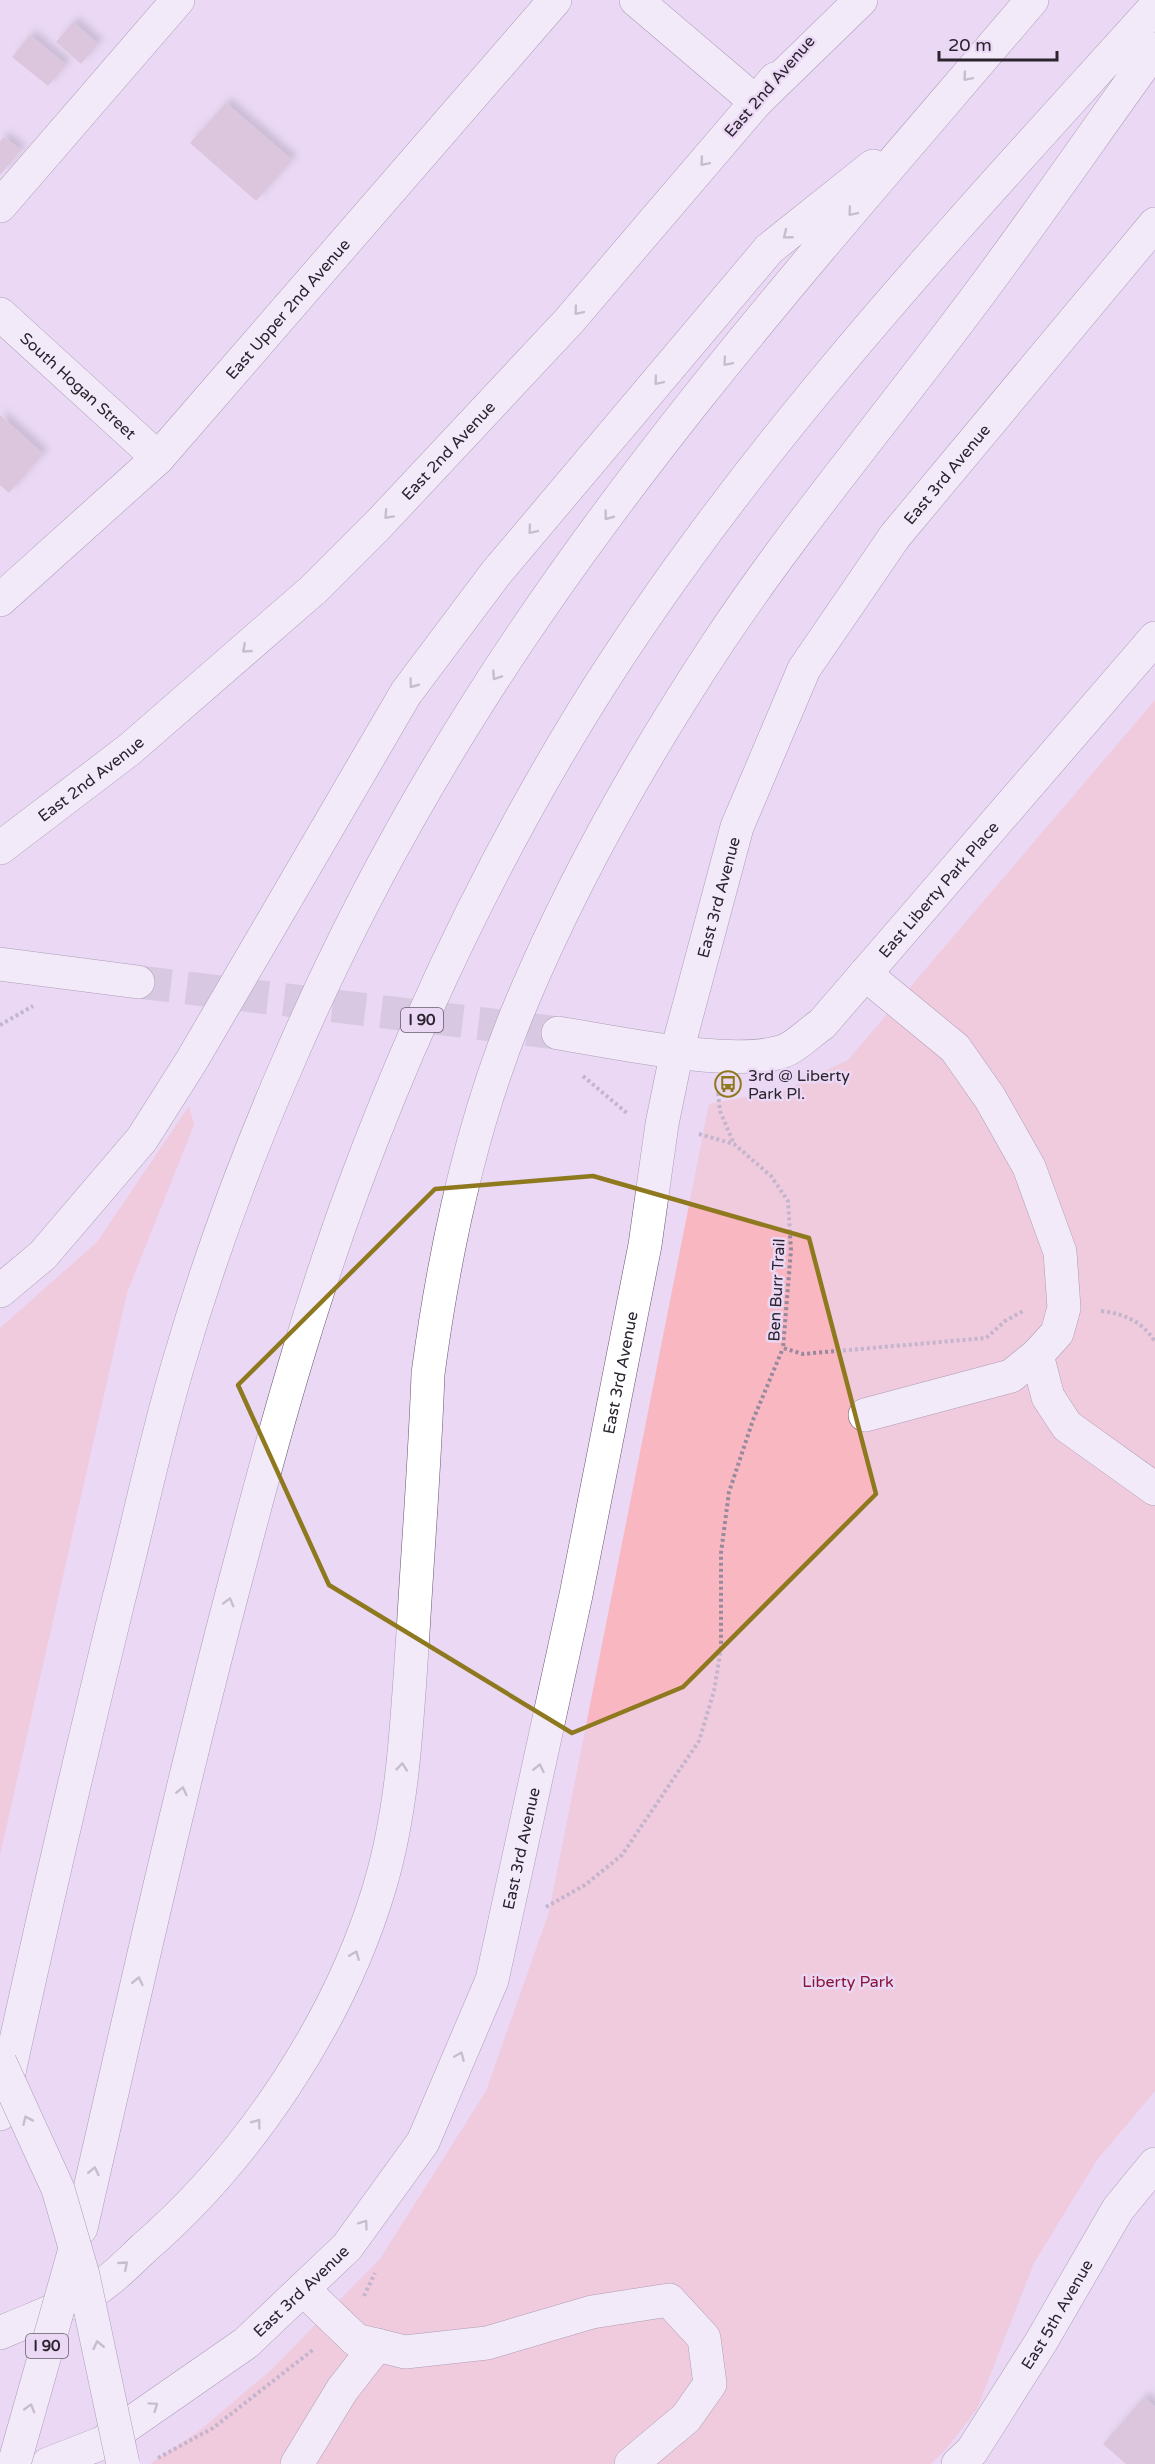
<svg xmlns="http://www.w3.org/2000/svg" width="1155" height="2464" font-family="'Varela Round',sans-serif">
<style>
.green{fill:#f9b8c1}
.building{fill:#cdafc1;filter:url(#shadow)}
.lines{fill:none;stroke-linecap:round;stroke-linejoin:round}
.minor-tunnel{stroke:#c4b4cd;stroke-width:33;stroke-dasharray:33 16;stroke-linecap:butt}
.minor-casing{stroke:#64556d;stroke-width:34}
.major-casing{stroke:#64556d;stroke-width:34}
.highway-casing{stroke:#64556d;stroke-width:34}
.path{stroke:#978a9f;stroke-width:4;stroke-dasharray:3 3;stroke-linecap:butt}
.minor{stroke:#fff;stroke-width:33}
.major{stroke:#fff;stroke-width:33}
.highway{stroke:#fff;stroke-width:33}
.highway-bridge-casing{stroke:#64556d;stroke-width:34;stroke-linecap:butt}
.highway-bridge{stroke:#fff;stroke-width:33}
.oneway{stroke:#a09ca1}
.marked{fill:none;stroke:#8e791f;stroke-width:4.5;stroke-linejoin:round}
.labels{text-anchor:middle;stroke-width:5;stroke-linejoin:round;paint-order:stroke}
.shield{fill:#ead8f4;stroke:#645a6a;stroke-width:1.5}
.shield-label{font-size:15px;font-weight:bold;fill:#2b242f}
.street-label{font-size:16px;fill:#2b242f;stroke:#ead8f4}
.poi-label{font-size:16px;fill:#2b242f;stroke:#ead8f4;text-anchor:start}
.park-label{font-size:16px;fill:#8b153a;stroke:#ead8f4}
</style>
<defs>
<filter id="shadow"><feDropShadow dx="5.5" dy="-5.5" stdDeviation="3" flood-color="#0004"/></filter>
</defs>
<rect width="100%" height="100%" fill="#ead8f4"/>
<path class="green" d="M1155 700V2091L1097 2160 1034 2263 977 2409 947 2448 931 2464H150L199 2431 270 2371 380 2259 486 2091 549 1912 709 1104 788 1089 848 1060Z
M189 1106 194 1125 127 1293 0 1855V1328L97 1242Z"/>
<path class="building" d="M73 22 98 44 81 64 56 42Z
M30 35 66 65 48 86 12 57Z
M226 103 292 160 256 201 190 143Z
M4 137 21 150 0 175V141Z
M0 415 43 454 9 493 0 485Z
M1144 2397 1155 2407V2464H1126L1103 2444Z"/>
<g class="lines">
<path class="minor-tunnel" d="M138 982 558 1033"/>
<g class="minor-casing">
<g id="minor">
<path d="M636 0 756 102 775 79"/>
<path d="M0 206 178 0"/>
<path id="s1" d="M0 314 158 458"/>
<path id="s2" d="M0 600 158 458 555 0"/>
<path d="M0 964 138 982"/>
<path id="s3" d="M558 1033C614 1042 733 1068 784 1051 797 1046 810 1032 822 1024L1155 638"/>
<path d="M1037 1355 1048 1397 1067 1426 1155 1489"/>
<path d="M865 1415 1011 1376 1037 1355 1057 1333 1064 1308 1060 1252 1029 1167 990 1098 955 1048 865 974"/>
<path d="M303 2289 356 2340 405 2352 487 2343 592 2312 669 2300 704 2338 710 2384 686 2418 631 2464"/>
<path d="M297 2464 342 2390 377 2345"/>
<path id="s4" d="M958 2464 972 2451 1041 2342 1118 2209 1155 2164"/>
</g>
</g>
<g class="major-casing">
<g id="major">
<path id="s5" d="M0 848 130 749 314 589 379 524 569 321 756 102"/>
<path id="s6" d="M48 2464 102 2443 246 2343 347 2247 423 2142 492 1980 576 1595 645 1245 662 1124 677 1051 737 827 804 669 895 536 1155 224"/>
</g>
</g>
<g class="highway-casing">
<path id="highway" d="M756 102 861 0
M0 1291 43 1255 142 1139 192 1060 406 693 496 573 769 249 873 166
M0 2114C37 1942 77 1770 119 1598 139 1521 155 1442 178 1365 208 1262 246 1158 289 1060 341 939 404 820 474 709 634 454 838 228 1032 0
M81 2228C133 2002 183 1776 243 1552 275 1430 309 1308 353 1189 414 1024 491 862 583 712 742 454 953 231 1155 7
M0 2333C32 2319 68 2306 98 2288 114 2278 130 2261 144 2248 249 2157 339 2022 379 1889 404 1807 407 1718 413 1633 418 1546 425 1460 428 1374 444 1253 470 1129 516 1016 569 886 640 761 717 644 792 531 880 426 961 318 1028 230 1090 139 1155 49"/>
</g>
<path class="path" d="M0 1025 33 1006
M583 1076 628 1114
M718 1093 720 1111 734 1144
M699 1134 734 1144 771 1176 788 1201 791 1250 783 1348 803 1354 986 1338 1005 1321 1025 1310
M1101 1311C1125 1314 1142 1321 1155 1342
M546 1907 585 1885 622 1855 699 1741 714 1691 721 1648V1553L729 1492 753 1420 783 1348
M364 2296 375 2273
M158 2458 213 2428 314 2349"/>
<use href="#minor" class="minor"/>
<use href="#major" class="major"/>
<use href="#highway" class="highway"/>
<g class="highway-bridge-casing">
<path id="highway-bridge" d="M0 2062 58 2189 83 2275 123 2464
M14 2464 75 2249"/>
</g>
<use href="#highway-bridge" class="highway-bridge"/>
</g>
<defs><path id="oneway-chevron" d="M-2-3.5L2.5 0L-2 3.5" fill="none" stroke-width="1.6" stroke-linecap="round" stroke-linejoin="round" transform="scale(1.5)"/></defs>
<g class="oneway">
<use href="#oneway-chevron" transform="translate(967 77) rotate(130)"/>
<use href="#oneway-chevron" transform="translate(704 162) rotate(130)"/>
<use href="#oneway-chevron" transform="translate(852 212) rotate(130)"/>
<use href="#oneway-chevron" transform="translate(787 235) rotate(141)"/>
<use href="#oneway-chevron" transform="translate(578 311) rotate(130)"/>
<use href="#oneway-chevron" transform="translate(727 362) rotate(130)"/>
<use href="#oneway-chevron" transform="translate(658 381) rotate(130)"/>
<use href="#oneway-chevron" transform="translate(388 515) rotate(133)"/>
<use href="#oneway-chevron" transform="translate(608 516) rotate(127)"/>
<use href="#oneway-chevron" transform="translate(532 530) rotate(130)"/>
<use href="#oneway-chevron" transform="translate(246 649) rotate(139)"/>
<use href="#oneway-chevron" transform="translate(496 676) rotate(124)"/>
<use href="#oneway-chevron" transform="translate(413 684) rotate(127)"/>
<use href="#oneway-chevron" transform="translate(229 1602) rotate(-75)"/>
<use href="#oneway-chevron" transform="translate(402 1767) rotate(-84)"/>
<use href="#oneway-chevron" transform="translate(539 1768) rotate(-78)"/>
<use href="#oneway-chevron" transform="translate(182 1791) rotate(-77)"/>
<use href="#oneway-chevron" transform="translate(355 1955) rotate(-68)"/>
<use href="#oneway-chevron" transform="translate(138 1981) rotate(-77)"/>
<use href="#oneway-chevron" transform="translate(460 2056) rotate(-67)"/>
<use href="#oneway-chevron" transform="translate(27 2120) rotate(-114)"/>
<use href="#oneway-chevron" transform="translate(257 2123) rotate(-53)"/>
<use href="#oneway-chevron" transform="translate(94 2171) rotate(-77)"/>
<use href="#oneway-chevron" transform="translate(364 2224) rotate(-54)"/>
<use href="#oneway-chevron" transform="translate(124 2265) rotate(-41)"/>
<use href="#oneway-chevron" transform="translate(98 2345) rotate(-103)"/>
<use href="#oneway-chevron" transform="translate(154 2406) rotate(-35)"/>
<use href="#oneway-chevron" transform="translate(30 2408) rotate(-74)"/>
</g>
<path d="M0 0H1155V2464H0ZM593 1176 809 1238 876 1494 683 1687 572 1733 329 1585 238 1385 435 1189Z" fill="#ead8f4" fill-opacity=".55" fill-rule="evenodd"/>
<path class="marked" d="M593 1176 809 1238 876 1494 683 1687 572 1733 329 1585 238 1385 435 1189Z"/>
<defs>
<g id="bus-ring" transform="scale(1.35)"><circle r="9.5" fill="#ead8f4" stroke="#8e791f" stroke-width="1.5"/><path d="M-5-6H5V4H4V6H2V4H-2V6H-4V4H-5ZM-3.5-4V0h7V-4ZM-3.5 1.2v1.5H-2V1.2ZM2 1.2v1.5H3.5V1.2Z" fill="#8e791f"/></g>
</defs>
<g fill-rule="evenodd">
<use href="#bus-ring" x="728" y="1084"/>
</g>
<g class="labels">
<g class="shield">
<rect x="401" y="1008" width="42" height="24" rx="4.5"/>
<rect x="26" y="2334" width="42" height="24" rx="4.5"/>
</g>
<g class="shield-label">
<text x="422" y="1025">I 90</text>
<text x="47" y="2351">I 90</text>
</g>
<g class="street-label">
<text transform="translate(769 86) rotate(-49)" y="6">East 2nd Avenue</text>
<text dy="6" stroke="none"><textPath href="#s2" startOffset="410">East Upper 2nd Avenue</textPath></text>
<text dy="6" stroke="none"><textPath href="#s1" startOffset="106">South Hogan Street</textPath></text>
<text dy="6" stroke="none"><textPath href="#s5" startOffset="600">East 2nd Avenue</textPath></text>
<text dy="6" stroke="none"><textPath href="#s6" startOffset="2271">East 3rd Avenue</textPath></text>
<text dy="6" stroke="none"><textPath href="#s5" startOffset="114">East 2nd Avenue</textPath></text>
<text dy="6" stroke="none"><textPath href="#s3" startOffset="453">East Liberty Park Place</textPath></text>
<text dy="6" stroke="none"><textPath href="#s6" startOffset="1785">East 3rd Avenue</textPath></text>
<text transform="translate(776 1290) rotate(-87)" y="6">Ben Burr Trail</text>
<text dy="6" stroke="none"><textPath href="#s6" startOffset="1299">East 3rd Avenue</textPath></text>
<text dy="6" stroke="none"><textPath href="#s6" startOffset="813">East 3rd Avenue</textPath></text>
<text dy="6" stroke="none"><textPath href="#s6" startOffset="309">East 3rd Avenue</textPath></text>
<text dy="6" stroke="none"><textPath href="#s4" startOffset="180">East 5th Avenue</textPath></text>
</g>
<g class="poi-label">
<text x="748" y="1081">3rd @ Liberty<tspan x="748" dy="18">Park Pl.</tspan></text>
</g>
<g class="park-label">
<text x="848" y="1987">Liberty Park</text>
</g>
</g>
<path d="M939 51v9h118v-9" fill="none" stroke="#2b242f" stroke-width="3"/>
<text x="948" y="51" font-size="18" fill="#2b242f" stroke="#ead8f4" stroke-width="4.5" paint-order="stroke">20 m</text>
</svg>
